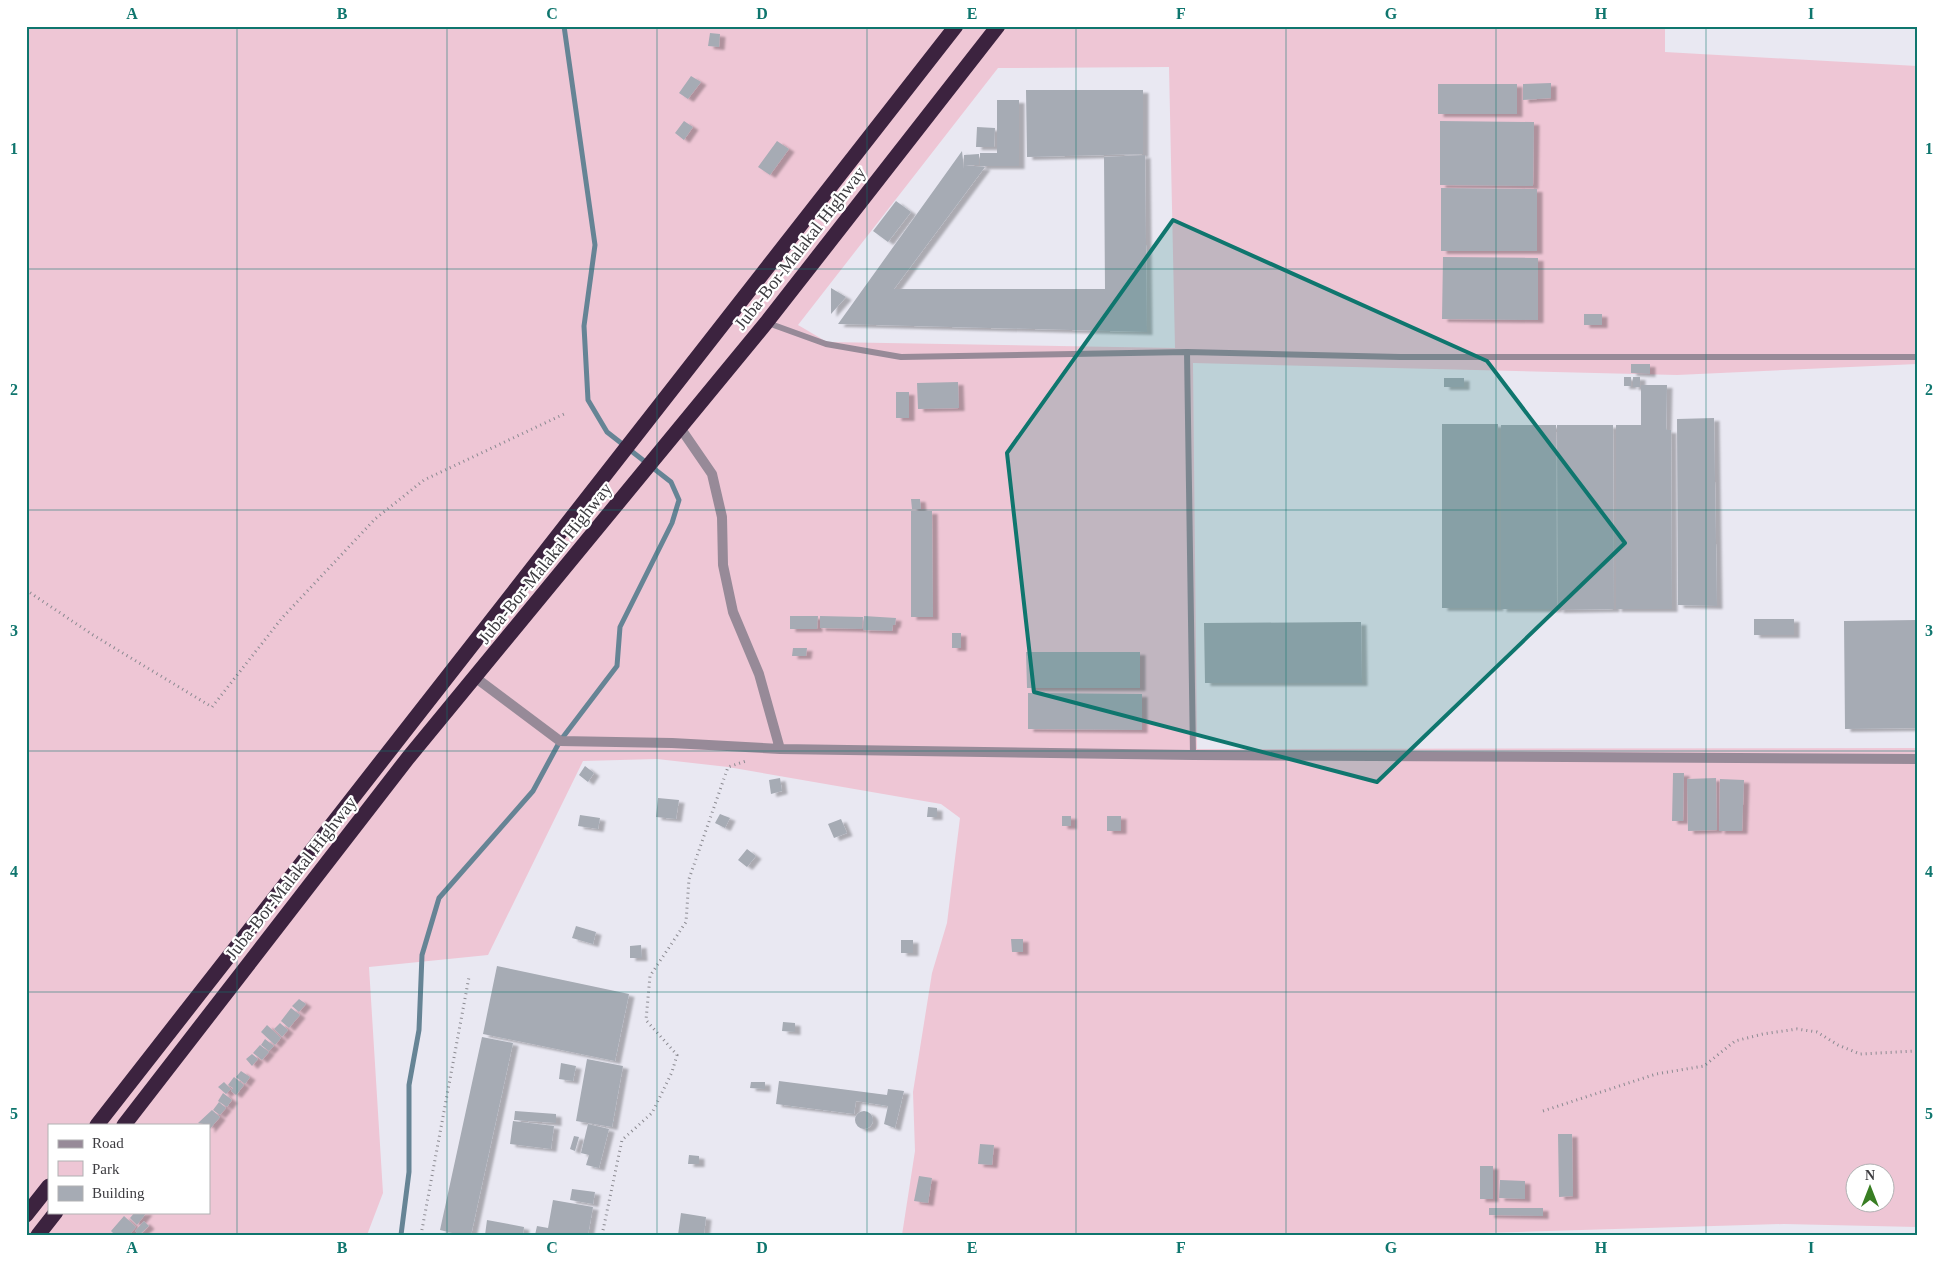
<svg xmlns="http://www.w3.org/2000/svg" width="1943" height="1261" font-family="Georgia,serif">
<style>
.green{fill:#eec6d5;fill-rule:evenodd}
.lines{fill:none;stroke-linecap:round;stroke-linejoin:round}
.stream{stroke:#668495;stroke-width:5}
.building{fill:#a6abb4;filter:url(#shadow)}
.path{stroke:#8b8a91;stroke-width:3;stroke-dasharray:1 4;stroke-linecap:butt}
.lane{stroke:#978a98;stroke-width:6}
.street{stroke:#978a98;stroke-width:10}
.highway{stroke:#3c233f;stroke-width:15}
.marked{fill:#0f766e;fill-opacity:0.2;stroke:#0f766e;stroke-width:4;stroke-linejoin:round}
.grid{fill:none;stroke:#0f766e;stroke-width:1;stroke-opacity:0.55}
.labels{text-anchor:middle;stroke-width:4.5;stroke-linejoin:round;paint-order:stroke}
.street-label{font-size:18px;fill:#3d3c40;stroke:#fff}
.neatline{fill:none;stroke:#0f766e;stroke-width:2}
.grid-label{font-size:16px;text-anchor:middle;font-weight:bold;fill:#0f766e}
</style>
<defs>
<filter id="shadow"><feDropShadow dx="5.5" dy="3" stdDeviation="1" flood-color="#0004"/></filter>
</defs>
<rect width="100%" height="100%" fill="#e9e8f2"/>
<path class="green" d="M26 26H1665V52L1917 66V364L1677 375 1193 363 1197 749 1917 748V1227L1784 1224 1418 1235H902L915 1151 913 1092 932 973 947 923 960 818 941 804 728 767 657 759 583 761 488 955 369 967 383 1193 367 1235H26ZM1169 67 1175 348 827 342 798 325 998 68ZM49 1125H209V1212H49ZM1856 1174H1886V1204H1856Z"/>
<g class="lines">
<path class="stream" d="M401 1235 409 1172V1085L419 1030 422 955 439 898 533 791 560 741 617 666 620 627 672 523 679 500 671 482 607 432 588 400 584 326 595 245 564 26"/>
</g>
<path class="building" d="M710 33 720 34 719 47 708 46Z
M691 76 701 82 688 99 679 93Z
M1551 83V98L1523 100V84Z
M1438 84H1517V114H1438Z
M1026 90H1143V154L1027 157Z
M997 100H1019V166H980V153H997Z
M684 121 693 127 684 140 675 133Z
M1440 121 1534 122 1533 186 1440 185Z
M977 127 995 128 994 147H976Z
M777 141 789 149 770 175 758 167Z
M962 151 964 169V165L985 167 894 289H1105L1104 157 1145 155 1147 332 838 324Z
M979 154V165H964V155Z
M1441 188 1537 189V251H1441Z
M896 201 911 212 888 242 873 231Z
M1443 257 1538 258V320L1442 319Z
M831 288 846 297 831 314Z
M1584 314H1602V325H1584Z
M1631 364H1650V374L1631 373Z
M1624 377H1631V386H1624Z
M1633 377H1640V387H1633Z
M1444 378H1464V387H1444Z
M958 382 959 408 918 409 917 383Z
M1641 385H1667L1666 430H1671L1672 609H1616V425H1641Z
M896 392H909V418H896Z
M1714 418 1717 606 1678 605 1677 419Z
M1442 424H1498V608H1442Z
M1501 425H1556L1557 609H1501Z
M1557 425H1613L1614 609 1558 610Z
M911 499H920L921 509H912Z
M911 511H932L933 617H911Z
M790 616H818L817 629H790Z
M820 616 863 617 862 629 820 628Z
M864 616 896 618 895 625H893L892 631 863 630Z
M1754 619H1794V635H1754Z
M1917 620V728L1845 729 1844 621Z
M1361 622 1362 683H1205L1204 623Z
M952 633H961V648H952Z
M793 648H807L806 656H792Z
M1026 652H1140V688H1027Z
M1028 693 1142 694V730L1028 729Z
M585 766 594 773 588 782 579 775Z
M1673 773H1684L1683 821H1672Z
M780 778 782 791 771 794 769 780Z
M1716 778 1717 830 1688 831 1687 779Z
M1720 779 1744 780 1742 831H1719Z
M658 798 679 800 676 819 656 817Z
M928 807 937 808V817H927Z
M720 814 730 818 725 828 715 823Z
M580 815 600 818 598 829 578 826Z
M1062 816H1071V826H1062Z
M1107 816H1121V831H1107Z
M841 819 847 833 834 838 828 824Z
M747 849 756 856 747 867 738 860Z
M576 926 596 932 593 944 572 938Z
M1011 939H1023V952H1012Z
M901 940H913V953H901Z
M641 945 642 958H630V946Z
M497 966 629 994 615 1061 483 1034Z
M299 999 306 1004 299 1012 292 1006Z
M291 1008 300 1015 289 1028 281 1021Z
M783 1022 795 1023V1032L782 1031Z
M280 1023 288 1030 282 1037 274 1029Z
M267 1025 281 1038 275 1045 261 1032Z
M482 1037 513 1043 471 1235H461L440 1230Z
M265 1039 274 1046 269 1051 261 1045Z
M260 1045 269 1052 262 1060 253 1053Z
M252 1054 258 1059 252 1066 246 1059Z
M587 1059 623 1066 612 1127 576 1121Z
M561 1063 576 1066 573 1081 559 1079Z
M241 1071 250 1077 245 1084 236 1077Z
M234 1077 244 1085 236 1095 231 1091 233 1088 228 1085Z
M779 1081 887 1095 888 1089 904 1091 895 1128 884 1124 888 1106 856 1101 854 1114 776 1104Z
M224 1082 231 1089 226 1094 218 1087Z
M751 1082H765V1089L750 1088Z
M223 1093 232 1100 227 1107 218 1101Z
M219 1102 226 1108 220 1115 213 1110Z
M212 1110 220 1117 209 1130V1125L198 1123Z
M855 1120a9 9 0 1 1 18 0a9 9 0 1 1-18 0Z
M515 1111 556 1114V1123L514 1120Z
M513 1121 554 1126 551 1149 510 1144Z
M588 1124 609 1129 599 1168 586 1165 589 1155 581 1153Z
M1558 1134H1572L1573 1196 1559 1197Z
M574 1136 579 1137 575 1151 570 1149Z
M980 1144 994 1145 992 1165 978 1164Z
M689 1155 699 1156V1164H688Z
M1480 1166H1493V1199H1480Z
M919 1176 932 1178 928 1203 914 1201Z
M1500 1180 1525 1181V1199L1499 1198Z
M572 1189 595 1192 593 1204 570 1200Z
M553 1200 593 1207 588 1235H535L537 1226 548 1228Z
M1489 1208H1543V1216L1489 1215Z
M135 1212H147L137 1225 130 1218Z
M681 1213 706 1217 704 1235H678Z
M124 1216 136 1227 129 1235H115L111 1231Z
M487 1220 524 1227 523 1235H485Z
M144 1221 149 1226 139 1235 135 1231Z"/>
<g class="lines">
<path class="path" d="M26 590 93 635 212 707 282 618 375 519 424 480 564 414
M1543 1111 1656 1074 1704 1066 1735 1041 1763 1034 1797 1029 1817 1032 1838 1045 1860 1054 1917 1051
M421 1235 469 977
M602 1235 622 1140 652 1113 672 1072 677 1055 646 1020 650 976 686 922 689 879 728 767 746 761"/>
<path class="lane" d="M768 323 826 344 901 357 1187 352 1400 357H1917
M1187 352 1193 755"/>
<path class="street" d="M679 426 712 474 722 517 723 565 733 612 759 674 780 749
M476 678 560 741 672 743 780 749 1193 755 1917 759"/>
<path class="highway" d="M97 1125 956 26
M124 1125 408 758 766 323 998 26
M26 1215 49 1186
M38 1235 56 1212"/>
</g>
<path class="marked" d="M1173 220 1487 361 1625 543 1377 782 1034 692 1007 453Z"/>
<path class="grid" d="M237 26V1235M447 26V1235M657 26V1235M867 26V1235M1076 26V1235M1286 26V1235M1496 26V1235M1706 26V1235M26 269H1917M26 510H1917M26 751H1917M26 992H1917"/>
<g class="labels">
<g class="street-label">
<text transform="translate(800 248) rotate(-52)" y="6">Juba-Bor-Malakal Highway</text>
<text transform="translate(545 563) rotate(-51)" y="6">Juba-Bor-Malakal Highway</text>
<text transform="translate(291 878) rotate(-52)" y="6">Juba-Bor-Malakal Highway</text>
</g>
</g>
<rect width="1943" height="1261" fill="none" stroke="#ffffff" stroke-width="55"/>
<rect x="48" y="1124" width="162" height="90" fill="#ffffff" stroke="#b1b1b3"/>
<rect x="58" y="1140" width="25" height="8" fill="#978a98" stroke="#b1b1b3"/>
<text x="92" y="1148" font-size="15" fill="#3d3c40">Road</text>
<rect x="58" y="1161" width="25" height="15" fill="#eec6d5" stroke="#b1b1b3"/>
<text x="92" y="1174" font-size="15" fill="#3d3c40">Park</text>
<rect x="58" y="1186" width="25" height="15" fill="#a6abb4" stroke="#b1b1b3"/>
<text x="92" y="1198" font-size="15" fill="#3d3c40">Building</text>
<g transform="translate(1870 1188)"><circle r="24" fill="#ffffff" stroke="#b1b1b3"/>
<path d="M0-4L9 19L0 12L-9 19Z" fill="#387e23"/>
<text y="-8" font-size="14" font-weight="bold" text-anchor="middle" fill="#3d3c40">N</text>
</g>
<rect x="28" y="28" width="1888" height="1206" class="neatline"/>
<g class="grid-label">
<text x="132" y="19">A</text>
<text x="342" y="19">B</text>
<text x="552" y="19">C</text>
<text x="762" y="19">D</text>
<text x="972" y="19">E</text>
<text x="1181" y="19">F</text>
<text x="1391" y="19">G</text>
<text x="1601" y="19">H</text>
<text x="1811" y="19">I</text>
<text x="14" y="154">1</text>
<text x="1929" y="154">1</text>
<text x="14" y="395">2</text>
<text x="1929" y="395">2</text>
<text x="14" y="636">3</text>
<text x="1929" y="636">3</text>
<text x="14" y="877">4</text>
<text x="1929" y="877">4</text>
<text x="14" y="1119">5</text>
<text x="1929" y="1119">5</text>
<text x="132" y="1253">A</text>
<text x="342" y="1253">B</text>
<text x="552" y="1253">C</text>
<text x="762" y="1253">D</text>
<text x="972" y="1253">E</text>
<text x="1181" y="1253">F</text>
<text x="1391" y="1253">G</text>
<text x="1601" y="1253">H</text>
<text x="1811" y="1253">I</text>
</g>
</svg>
